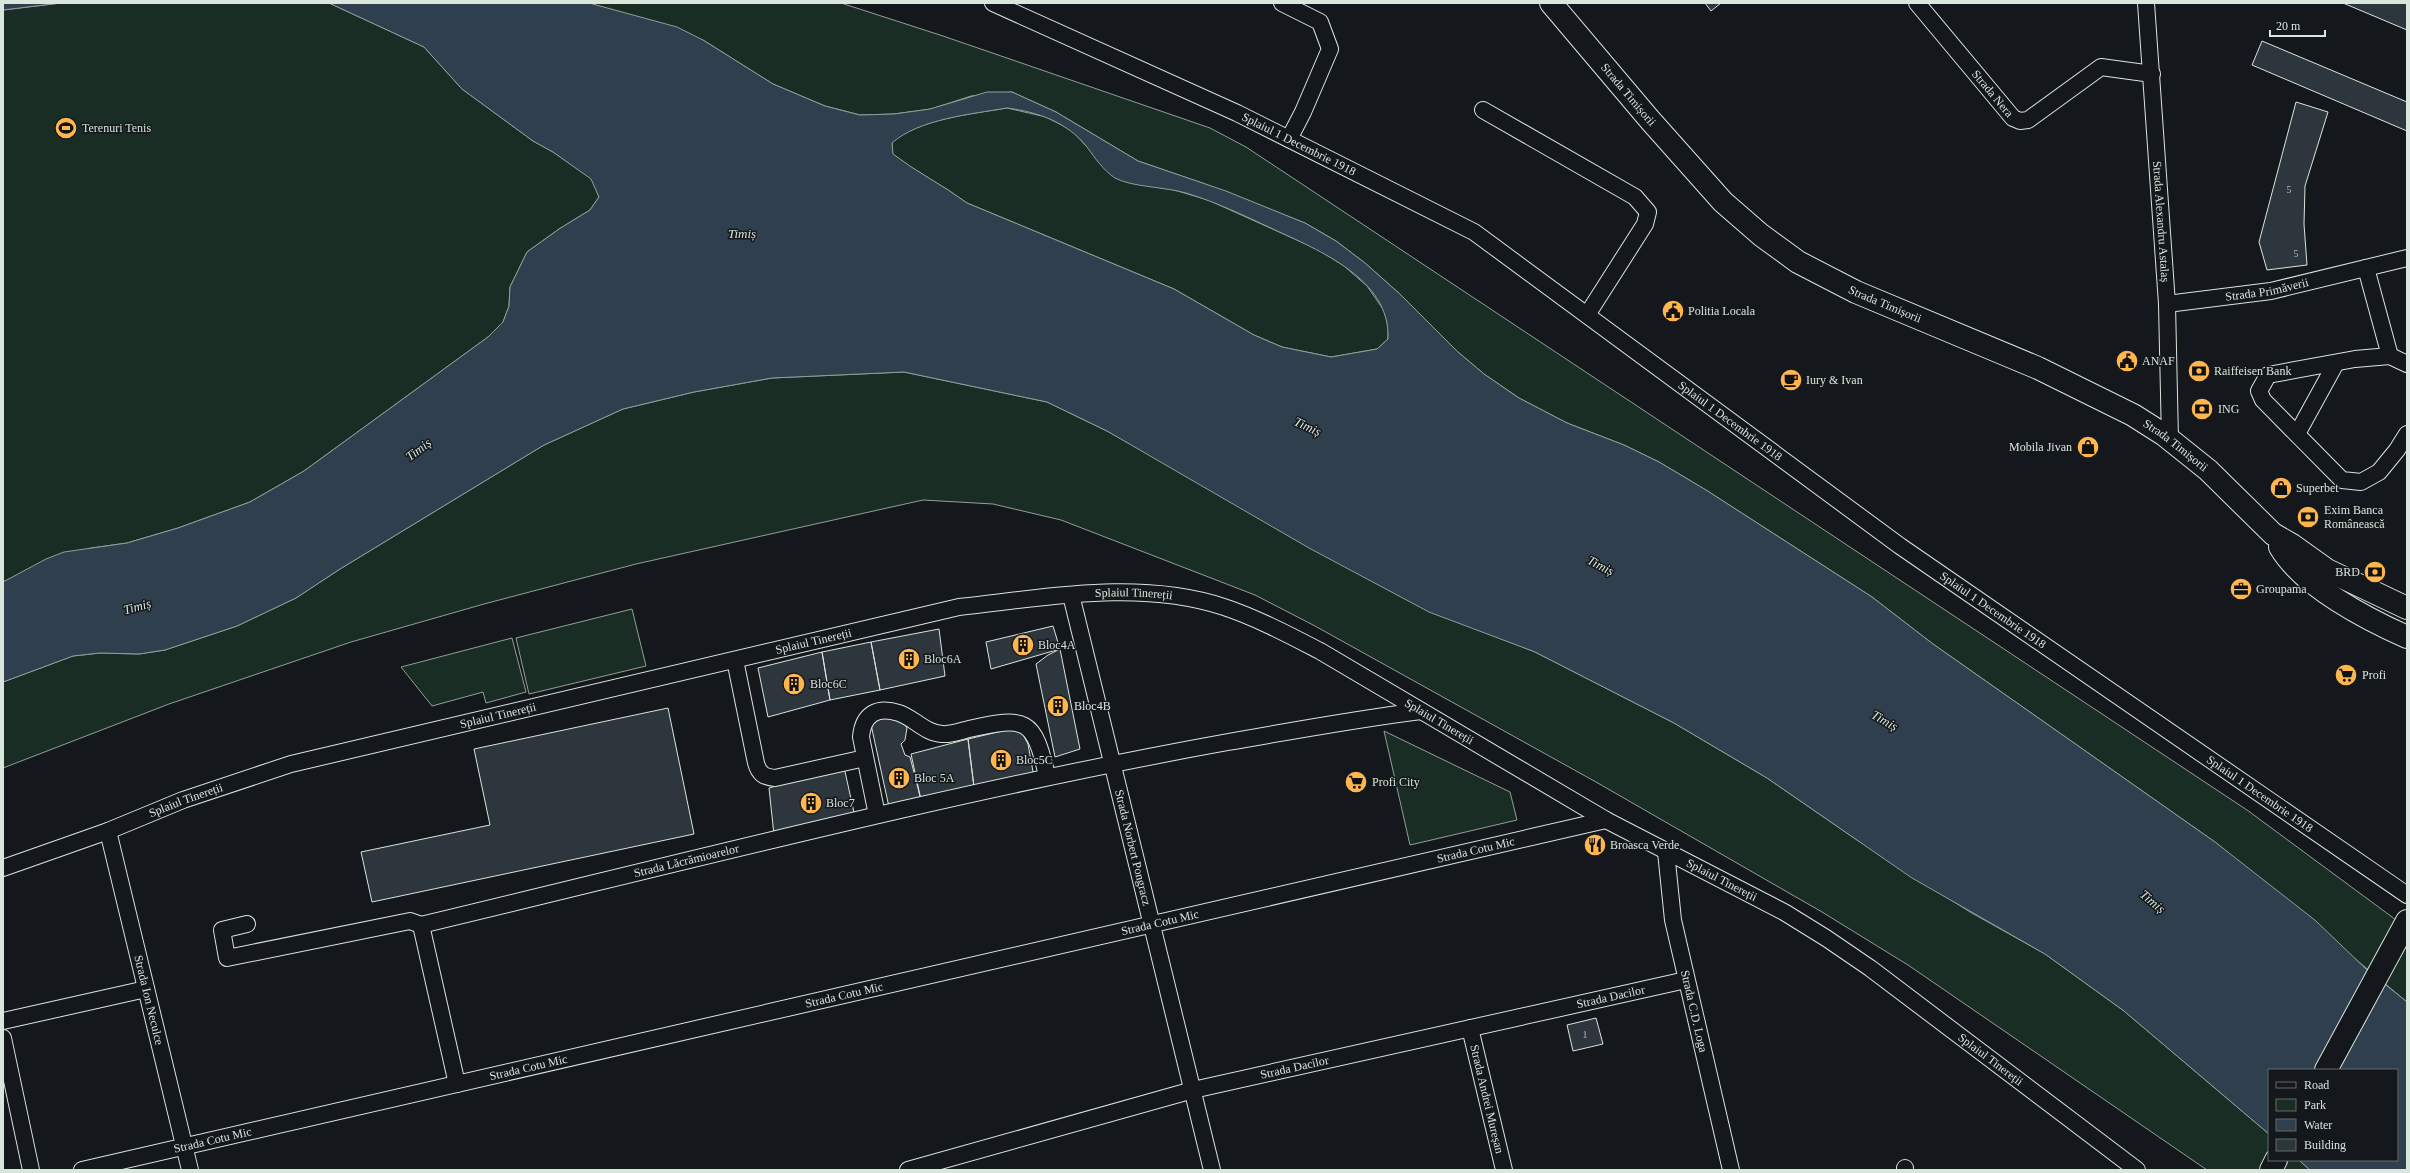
<svg xmlns="http://www.w3.org/2000/svg" width="2410" height="1173" font-family="'Times New Roman',serif">
<style>
.green{fill:#1a2d24;stroke:#939e99}
.water{fill:#2f3f4d;stroke:#939e99;fill-rule:evenodd}
.building{fill:#2c363c;stroke:#d8e6dc}
.lines{fill:none;stroke-linecap:round;stroke-linejoin:round}
.street-casing{stroke:#d8e6dc;stroke-width:18}
.primary-casing{stroke:#d8e6dc;stroke-width:24}
.street{stroke:#14181c;stroke-width:16}
.primary{stroke:#14181c;stroke-width:22}
.labels{text-anchor:middle;stroke-width:3;stroke-linejoin:round;paint-order:stroke}
.number-label{font-size:10px;fill:#adbab4}
.street-label{font-size:12px;fill:#d8e6dc;stroke:#14181c}
.poi-label{font-size:12px;fill:#d8e6dc;stroke:#14181c;text-anchor:start}
.water-label{font-size:13px;font-style:italic;fill:#d8e6dc;stroke:#14181c}
</style>
<rect width="100%" height="100%" fill="#14181c"/>
<path class="green" d="M61 3H329L424 47 462 89 533 141 553 152 592 179 599 197 590 210 559 229 527 252 510 287 509 306 503 322 488 337 304 471 250 502 178 528 127 543 91 548 22 573 3 582V10Z
M589 3H841L943 36 1210 128 1246 147 2247 810 2407 928V1002L2215 842 1933 644 1872 597 1706 490 1659 462 1624 445 1567 423 1519 398 1484 374 1458 352 1401 295 1365 263 1336 241 1305 223 1202 183 1138 161 1056 112 1012 92 971 96 931 109 894 114 860 115 825 106 773 84 703 40Z
M1007 108 1046 117 1073 131 1085 145 1129 182 1164 187 1208 200 1319 250 1344 266 1367 286 1385 312 1388 328V339L1377 349 1331 357 1282 347 1254 335 1174 289 967 203C943 185 916 172 892 154V142C919 119 972 114 1007 108Z
M904 372 1047 402 1107 431 1170 466 1493 635 1535 652 1674 723 1767 778 1857 840 1970 912 2045 954 2124 1011 2269 1134V1160H2299L2310 1170H2207L1908 965 1822 912 1596 782 1315 626 1255 595 1061 520 993 504 923 500 636 564 484 604 351 642 169 704 3 768V682L73 656 100 653 139 654 165 650 237 626 296 598 340 569 544 445 623 409 694 392 772 378Z
M632 609 646 666 529 694 516 638Z
M512 638 526 692 486 703 483 692 432 706 401 667Z
M1384 731 1510 792 1517 820 1410 845Z"/>
<path class="water" d="M3 3H61L3 10Z
M329 3H589L677 27 703 40 773 84 825 106 860 115 894 114 930 109 987 92H1012L1056 112 1138 161 1226 191 1305 223 1336 241 1365 263 1401 295 1458 352 1484 374 1519 398 1567 423 1624 445 1659 462 1706 490 1872 597 1933 644 2215 842 2316 921 2366 969 2407 1002V1170H2310L2299 1160H2397V1070H2269V1134L2124 1011 2045 954 1912 878 1767 778 1674 723 1535 652 1429 612 1309 548 1107 431 1047 402 904 372 772 378 694 392 623 409 544 445 340 569 296 598 237 626 165 650 139 654 100 653 73 656 3 682V582L46 559 64 552 127 543 178 528 250 502 304 471 488 337 503 322 509 306 510 287 527 252 559 229 590 210 599 197 591 179 553 152 533 141 462 89 424 47ZM1007 108C1038 112 1067 122 1087 147 1095 158 1103 170 1115 178 1131 187 1166 187 1186 193 1216 202 1245 216 1273 229 1318 250 1391 279 1388 339L1377 349 1331 357 1282 347 1254 335 1174 289 967 203C943 185 916 172 893 154L892 143C919 119 972 114 1007 108Z"/>
<path class="building" d="M1705 3H1721L1711 11Z
M2343 3H2407V30Z
M2262 41 2407 102V131L2252 65Z
M2296 102 2328 112 2305 186 2304 224 2307 265 2267 270 2259 242Z
M1053 626 1060 649 991 669 986 642Z
M939 629 945 676 880 690 871 642Z
M871 642 880 690 830 700 822 652Z
M1060 649 1080 749 1055 757 1036 664 1048 655Z
M822 652 830 700 768 717 758 668Z
M668 708 694 834 372 902 361 852 490 825 474 749Z
M886 714 900 717 907 728 905 740 901 744 905 755 910 757 921 800 889 807 870 720Z
M1019 727 1028 744 1034 777 974 787 968 739Z
M968 739 974 787 921 800 911 754Z
M844 767 855 817 774 835 769 788Z
M1596 1018 1603 1044 1573 1051 1567 1025Z"/>
<g class="lines">
<g class="street-casing">
<g id="street">
<path id="s1" d="M993 3 1237 113 1474 232 1900 546 2407 895"/>
<path d="M1282 3 1320 22 1330 49 1303 112 1289 139"/>
<path id="s2" d="M1917 3 2013 118 2020 121 2028 120 2101 67 2152 74"/>
<path id="s3" d="M2146 3 2167 304 2170 440"/>
<path d="M1483 110 1635 197 1648 212 1645 224 1587 315"/>
<path d="M2366 268 2390 356"/>
<path id="s4" d="M2167 304 2271 291 2407 258"/>
<path d="M2407 364 2390 356 2355 359 2268 375 2259 391 2263 400 2342 480 2361 482 2379 472 2397 450 2407 434"/>
<path d="M2297 434 2336 363"/>
<path id="s5" d="M1071 595 1212 1170"/>
<path d="M735 660 756 763C759 774 764 777 775 778L865 758"/>
<path d="M877 815 861 737C863 714 877 706 899 713 914 718 925 733 942 734 950 735 961 731 969 729 1026 716 1034 718 1047 776"/>
<path id="s6" d="M108 831 190 1170"/>
<path id="s7" d="M1666 852 1673 920 1731 1170"/>
<path id="s8" d="M3 868 108 831 183 800 291 764 959 607C1044 598 1139 579 1224 607 1257 618 1289 635 1320 651L1606 820 1784 912 1826 938 1870 968 2137 1170"/>
<path d="M247 924 222 930 227 958 410 921 421 925"/>
<path id="s9" d="M421 925C689 861 956 791 1228 742 1292 731 1356 719 1421 711"/>
<path d="M421 925 457 1084"/>
<path d="M3 1021 146 989"/>
<path id="s10" d="M1470 1028 1504 1170"/>
<path d="M3 1038 31 1170"/>
<path d="M1905 1168V1170"/>
<path id="s11" d="M82 1170 1606 820"/>
<path id="s12" d="M908 1170 1193 1090 1686 980"/>
</g>
</g>
<g class="primary-casing">
<g id="primary">
<path id="s13" d="M1551 3 1650 120 1723 202 1761 235 1798 262 1856 292 2038 368 2133 415 2163 434 2208 470 2273 534 2292 545 2327 570 2407 608"/>
<path d="M2280 547C2303 586 2367 619 2407 637"/>
<path d="M2326 1070 2407 921"/>
<path d="M2271 1170 2276 1160"/>
</g>
</g>
<use href="#street" class="street"/>
<use href="#primary" class="primary"/>
</g>
<defs>
<g id="stadium-disc" transform="scale(1.15)"><circle r="9.5" fill="#ffb74d" stroke="#14181c"/><path d="M0-5a6.5 5 0 1 0 0 10a6.5 5 0 1 0 0-10ZM-3.5-1.8h7v3.6h-7Z" fill="#111"/></g>
<g id="civic-disc" transform="scale(1.15)"><circle r="9.5" fill="#ffb74d" stroke="#14181c"/><path d="M-.6-6.5H3V-4.5H.6V-3L4-1V1h2V6H-6V1h2V-1L-.6-3ZM-1.2 2.5V6h2.4V2.5Z" fill="#111"/></g>
<g id="bank-disc" transform="scale(1.15)"><circle r="9.5" fill="#ffb74d" stroke="#14181c"/><path d="M-6-4H6V4H-6ZM0-2.3a2.3 2.3 0 1 0 0 4.6a2.3 2.3 0 1 0 0-4.6Z" fill="#111"/></g>
<g id="cafe-disc" transform="scale(1.15)"><circle r="9.5" fill="#ffb74d" stroke="#14181c"/><path d="M-5.5-4.5H6V0H3Q3 3.5 0 3.5H-2.5Q-5.5 3.5-5.5 0ZM3-3.2v2h1.7v-2ZM-6 4.5H4V6H-6Z" fill="#111"/></g>
<g id="shop-disc" transform="scale(1.15)"><circle r="9.5" fill="#ffb74d" stroke="#14181c"/><path d="M-5-2.5h2.3a2.7 3.5 0 0 1 5.4 0H5L5.5 6h-11ZM-1.5-2.5h3a1.5 2.3 0 0 0-3 0Z" fill="#111"/></g>
<g id="office-disc" transform="scale(1.15)"><circle r="9.5" fill="#ffb74d" stroke="#14181c"/><path d="M-6-3h4V-5.5h4V-3h4V5H-6ZM-1-4.5V-3h2v-1.5ZM-6 0V1H6V0Z" fill="#111"/></g>
<g id="building-disc" transform="scale(1.15)"><circle r="9.5" fill="#ffb74d" stroke="#14181c"/><path d="M-4-6H4V6H1V3H-1V6H-4ZM-2.5-4.3h1.7v1.8h-1.7ZM.8-4.3h1.7v1.8H.8ZM-2.5-1h1.7V.8h-1.7ZM.8-1h1.7V.8H.8Z" fill="#111"/></g>
<g id="supermarket-disc" transform="scale(1.15)"><circle r="9.5" fill="#ffb74d" stroke="#14181c"/><path d="M-6-5.5h2.5l.6 2H6L4.5 2H-2.5L-4.4-4H-6ZM-1.5 3.2a1.3 1.3 0 1 0 .1 0ZM3 3.2a1.3 1.3 0 1 0 .1 0Z" fill="#111"/></g>
<g id="restaurant-disc" transform="scale(1.15)"><circle r="9.5" fill="#ffb74d" stroke="#14181c"/><path d="M-5-6h1v4h1v-4h1v4h1v-4h1v5L-1.5 .5V6h-2V.5L-5-1ZM5-6V6H3V1.5H1.5Q1.5-4 5-6Z" fill="#111"/></g>
</defs>
<g fill-rule="evenodd">
<use href="#stadium-disc" x="66" y="128"/>
<use href="#civic-disc" x="1673" y="311"/>
<use href="#civic-disc" x="2127" y="361"/>
<use href="#bank-disc" x="2199" y="371"/>
<use href="#cafe-disc" x="1791" y="380"/>
<use href="#bank-disc" x="2202" y="409"/>
<use href="#shop-disc" x="2088" y="447"/>
<use href="#shop-disc" x="2281" y="488"/>
<use href="#bank-disc" x="2308" y="517"/>
<use href="#bank-disc" x="2375" y="572"/>
<use href="#office-disc" x="2241" y="589"/>
<use href="#building-disc" x="1023" y="645"/>
<use href="#building-disc" x="909" y="659"/>
<use href="#supermarket-disc" x="2346" y="675"/>
<use href="#building-disc" x="794" y="684"/>
<use href="#building-disc" x="1058" y="706"/>
<use href="#building-disc" x="1001" y="760"/>
<use href="#building-disc" x="899" y="778"/>
<use href="#supermarket-disc" x="1356" y="782"/>
<use href="#building-disc" x="811" y="803"/>
<use href="#restaurant-disc" x="1595" y="845"/>
</g>
<g class="labels">
<g class="number-label">
<text x="2289" y="193">5</text>
<text x="2296" y="257">5</text>
<text x="1585" y="1038">1</text>
</g>
<g class="street-label">
<text dy="4" stroke="none"><textPath href="#s2" startOffset="118">Strada Nera</textPath></text>
<text dy="4" stroke="none"><textPath href="#s13" startOffset="120">Strada Timișorii</textPath></text>
<text dy="4" stroke="none"><textPath href="#s1" startOffset="337">Splaiul 1 Decembrie 1918</textPath></text>
<text dy="4" stroke="none"><textPath href="#s3" startOffset="219">Strada Alexandru Astalaș</textPath></text>
<text dy="4" stroke="none"><textPath href="#s4" startOffset="101">Strada Primăverii</textPath></text>
<text dy="4" stroke="none"><textPath href="#s13" startOffset="456">Strada Timișorii</textPath></text>
<text dy="4" stroke="none"><textPath href="#s1" startOffset="851">Splaiul 1 Decembrie 1918</textPath></text>
<text dy="4" stroke="none"><textPath href="#s13" startOffset="780">Strada Timișorii</textPath></text>
<text dy="4" stroke="none"><textPath href="#s8" startOffset="1168">Splaiul Tinereții</textPath></text>
<text dy="4" stroke="none"><textPath href="#s1" startOffset="1175">Splaiul 1 Decembrie 1918</textPath></text>
<text dy="4" stroke="none"><textPath href="#s8" startOffset="843">Splaiul Tinereții</textPath></text>
<text dy="4" stroke="none"><textPath href="#s8" startOffset="519">Splaiul Tinereții</textPath></text>
<text dy="4" stroke="none"><textPath href="#s8" startOffset="1504">Splaiul Tinereții</textPath></text>
<text dy="4" stroke="none"><textPath href="#s1" startOffset="1499">Splaiul 1 Decembrie 1918</textPath></text>
<text dy="4" stroke="none"><textPath href="#s8" startOffset="195">Splaiul Tinereții</textPath></text>
<text dy="4" stroke="none"><textPath href="#s5" startOffset="260">Strada Norbert Pongracz</textPath></text>
<text dy="4" stroke="none"><textPath href="#s11" startOffset="1430">Strada Cotu Mic</textPath></text>
<text dy="4" stroke="none"><textPath href="#s9" startOffset="273">Strada Lăcrămioarelor</textPath></text>
<text dy="4" stroke="none"><textPath href="#s8" startOffset="1828">Splaiul Tinereții</textPath></text>
<text dy="4" stroke="none"><textPath href="#s11" startOffset="1106">Strada Cotu Mic</textPath></text>
<text dy="4" stroke="none"><textPath href="#s11" startOffset="782">Strada Cotu Mic</textPath></text>
<text dy="4" stroke="none"><textPath href="#s12" startOffset="724">Strada Dacilor</textPath></text>
<text dy="4" stroke="none"><textPath href="#s6" startOffset="174">Strada Ion Neculce</textPath></text>
<text dy="4" stroke="none"><textPath href="#s7" startOffset="162">Strada C.D. Loga</textPath></text>
<text dy="4" stroke="none"><textPath href="#s8" startOffset="2152">Splaiul Tinereții</textPath></text>
<text dy="4" stroke="none"><textPath href="#s12" startOffset="400">Strada Dacilor</textPath></text>
<text dy="4" stroke="none"><textPath href="#s11" startOffset="458">Strada Cotu Mic</textPath></text>
<text dy="4" stroke="none"><textPath href="#s10" startOffset="73">Strada Andrei Mureșan</textPath></text>
<text dy="4" stroke="none"><textPath href="#s11" startOffset="134">Strada Cotu Mic</textPath></text>
</g>
<g class="poi-label">
<text x="82" y="132">Terenuri Tenis</text>
<text x="1688" y="315">Politia Locala</text>
<text x="2142" y="365">ANAF</text>
<text x="2214" y="375">Raiffeisen Bank</text>
<text x="1806" y="384">Iury &amp; Ivan</text>
<text x="2218" y="413">ING</text>
<text x="2072" y="451" text-anchor="end">Mobila Jivan</text>
<text x="2296" y="492">Superbet</text>
<text x="2324" y="514">Exim Banca<tspan x="2324" dy="14">Românească</tspan></text>
<text x="2360" y="576" text-anchor="end">BRD</text>
<text x="2256" y="593">Groupama</text>
<text x="1038" y="649">Bloc4A</text>
<text x="924" y="663">Bloc6A</text>
<text x="2362" y="679">Profi</text>
<text x="810" y="688">Bloc6C</text>
<text x="1074" y="710">Bloc4B</text>
<text x="1016" y="764">Bloc5C</text>
<text x="914" y="782">Bloc 5A</text>
<text x="1372" y="786">Profi City</text>
<text x="826" y="807">Bloc7</text>
<text x="1610" y="849">Broasca Verde</text>
</g>
<g class="water-label">
<text x="742" y="238">Timiș</text>
<text transform="translate(1308 426) rotate(25)" y="5">Timiș</text>
<text transform="translate(418 449) rotate(-37)" y="5">Timiș</text>
<text transform="translate(1601 565) rotate(27)" y="5">Timiș</text>
<text transform="translate(137 606) rotate(-15)" y="5">Timiș</text>
<text transform="translate(1885 720) rotate(30)" y="5">Timiș</text>
<text transform="translate(2153 901) rotate(40)" y="5">Timiș</text>
</g>
</g>
<rect width="2410" height="1173" fill="none" stroke="#d8e6dc" stroke-width="8"/>
<rect x="2268" y="1069" width="130" height="92" fill="#14181c" stroke="#626a69"/>
<rect x="2276" y="1082" width="20" height="6" fill="#14181c" stroke="#626a69"/>
<text x="2304" y="1089" font-size="12" fill="#d8e6dc">Road</text>
<rect x="2276" y="1099" width="20" height="12" fill="#1a2d24" stroke="#626a69"/>
<text x="2304" y="1109" font-size="12" fill="#d8e6dc">Park</text>
<rect x="2276" y="1119" width="20" height="12" fill="#2f3f4d" stroke="#626a69"/>
<text x="2304" y="1129" font-size="12" fill="#d8e6dc">Water</text>
<rect x="2276" y="1139" width="20" height="12" fill="#2c363c" stroke="#626a69"/>
<text x="2304" y="1149" font-size="12" fill="#d8e6dc">Building</text>
<path d="M2270 30v6h55v-6" fill="none" stroke="#d8e6dc" stroke-width="2"/>
<text x="2276" y="30" font-size="12" fill="#d8e6dc" stroke="#14181c" stroke-width="3" paint-order="stroke">20 m</text>
</svg>
